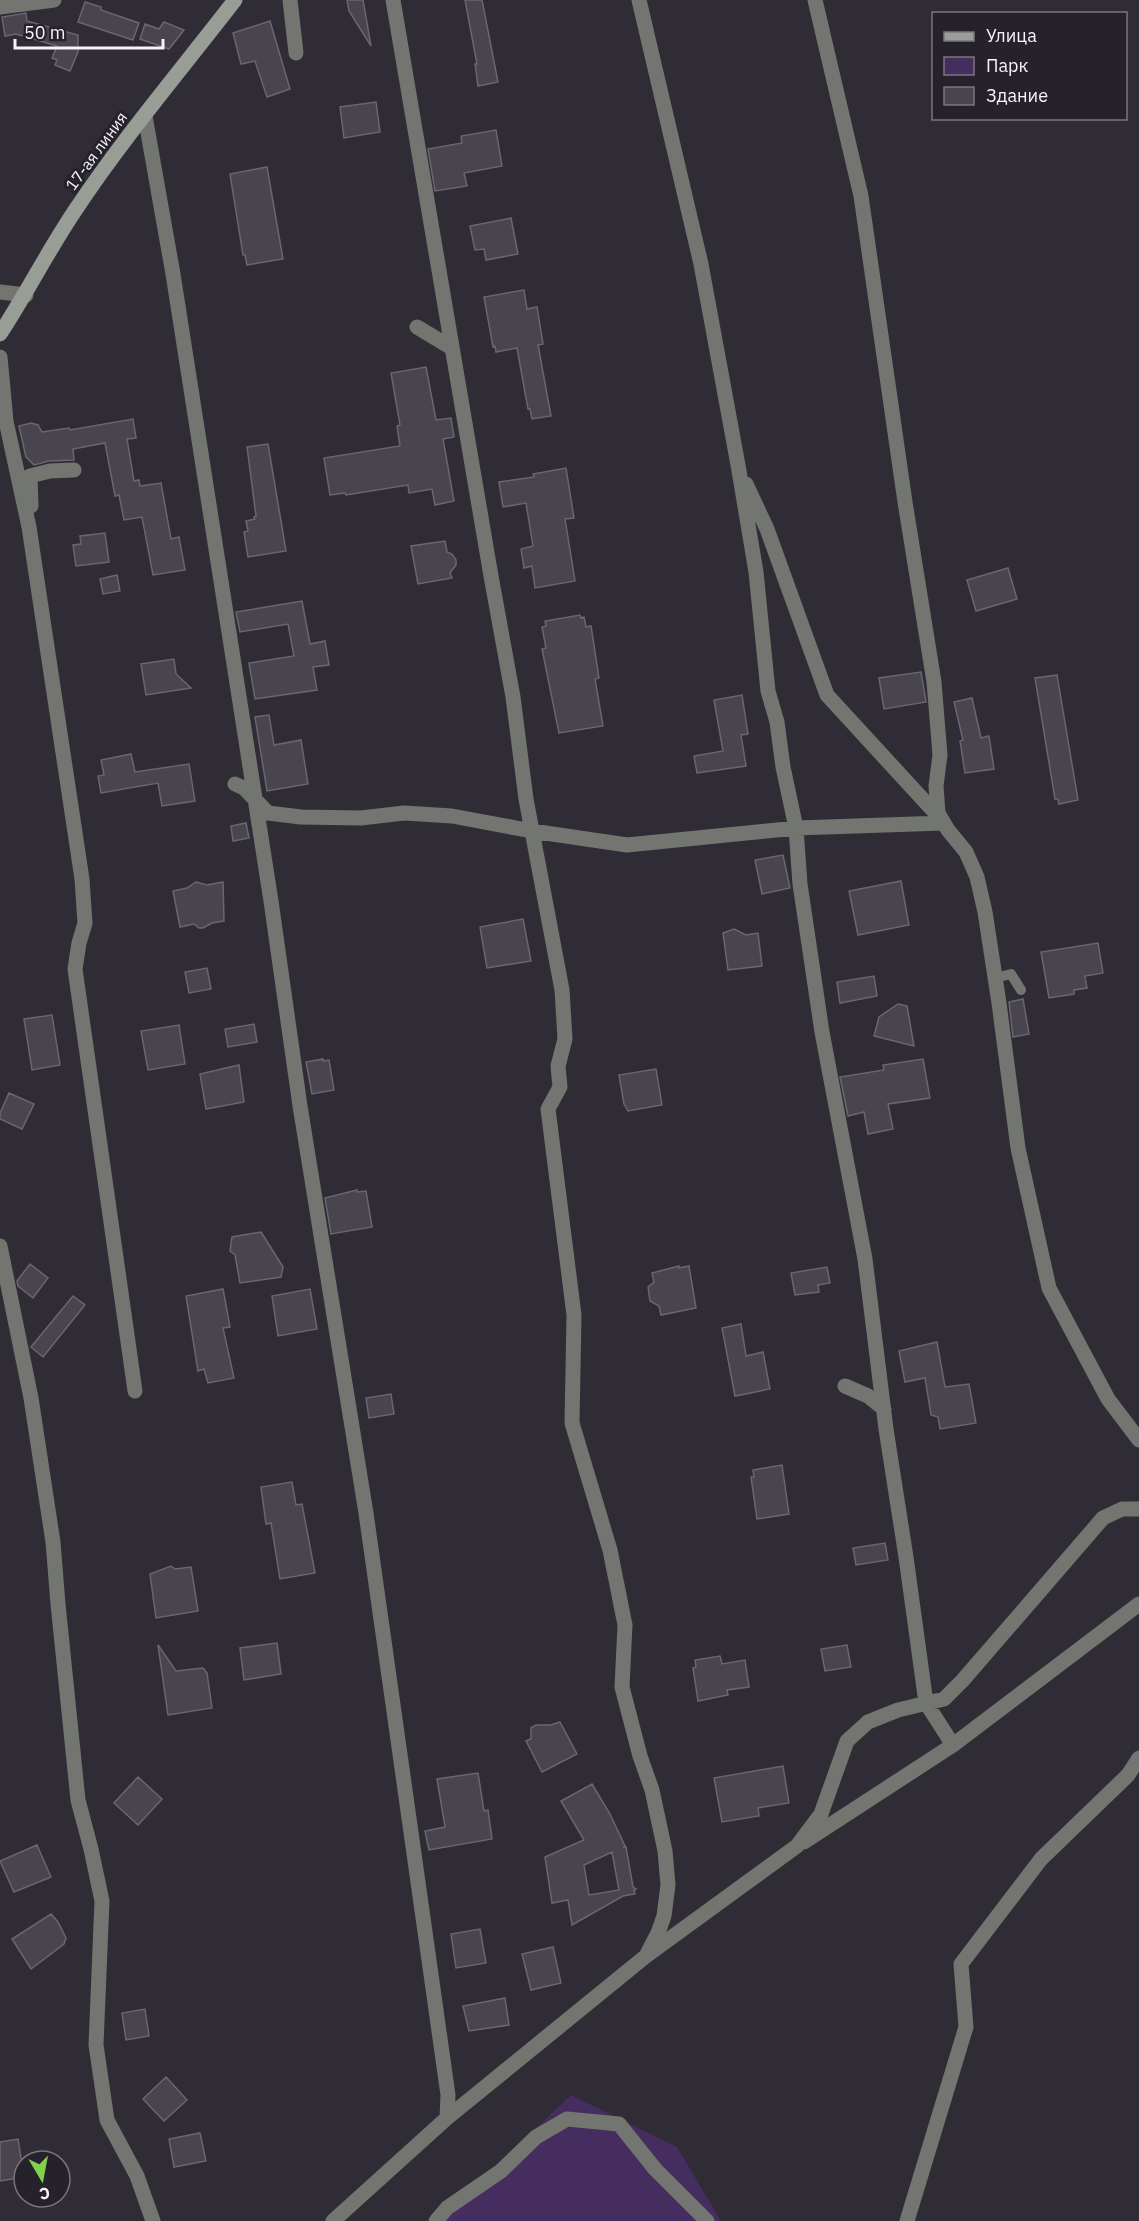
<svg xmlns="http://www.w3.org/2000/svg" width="1139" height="2221" font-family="'IBM Plex Sans',sans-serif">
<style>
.green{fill:#462d5f}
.building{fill:#49454f;stroke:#6a6671;stroke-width:1.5;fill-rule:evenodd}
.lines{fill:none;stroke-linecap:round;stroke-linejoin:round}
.lane{stroke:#727570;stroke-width:10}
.street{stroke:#727570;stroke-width:15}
.secondary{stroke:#989d96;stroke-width:15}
.labels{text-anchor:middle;stroke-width:6;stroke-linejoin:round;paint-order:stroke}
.street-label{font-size:16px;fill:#f6f3fa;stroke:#26222b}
</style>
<rect width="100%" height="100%" fill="#302c35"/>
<path class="green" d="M571 2095 677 2147 721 2221H439Z"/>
<path class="building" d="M347 0H363L371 46 349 11Z
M465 0H482L498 82 478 86 475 64H477Z
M85 2 101 7V10L139 23 133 40 78 22Z
M26 13 27 21 78 35V52L70 71 55 65 57 60 52 58 57 46 16 34 5 36 2 17Z
M270 21 290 89 267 97 255 61 241 64 233 33Z
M164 22 184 30 169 49 140 39 145 24 159 29Z
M376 102 380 132 344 138 340 107Z
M496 130 502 166 464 173 467 186 435 191 428 149 462 143 461 136Z
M267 167 283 259 247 265 245 255H243L230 174Z
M511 218 518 254 486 260 484 249 475 250 470 226Z
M524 290 527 309 537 307 543 344 538 345 551 416 532 419 530 409H528L517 348 496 352 495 346 493 347 484 297Z
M426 367 436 420 451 418 454 437 443 439 454 501 435 505 432 489 409 493 408 485 346 495 345 493 330 495 324 458 400 446 397 426 400 425 391 373Z
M133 419 136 438 127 439 134 481 139 480 140 486 161 483 171 539 179 537 185 570 153 575 142 517 124 520 119 495 115 496 105 443 73 449 74 460 49 461 34 465 26 457 19 426 31 423 38 425 42 432 69 428 70 430Z
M268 444 286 551 248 557 244 532 248 531 246 521 255 519 254 517 256 516 247 447Z
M566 468 574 518 565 519 575 581 535 588 532 566 524 568 521 549 533 546 526 503 503 507 499 482 534 477 533 474Z
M105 533 109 562 76 566 73 545 81 544 80 536Z
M445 541 447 552 452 554 456 560V565L450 573 452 578 418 584 411 546Z
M1008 568 1017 599 976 611 967 580Z
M117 575 120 591 103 594 100 579Z
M302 601 310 644 325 641 329 665 313 667 317 690 255 699 249 663 294 656 288 624 240 632 236 612Z
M580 615 581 618 584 617 586 627 591 626 599 678 595 679 603 726 559 733 542 649 546 648 542 627 546 626 545 621Z
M174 659 176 674 191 688 146 695 141 664Z
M921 672 926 702 884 709 879 678Z
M1057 675 1078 800 1059 804 1058 799H1055L1035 678Z
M742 695 748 734 741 735 746 766 697 773 694 756 723 751 714 700Z
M972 698 981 738 989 736 994 769 965 773 960 741 963 740 954 702Z
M269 715 274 745 301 740 308 784 267 791 255 717Z
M131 754 135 772 189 764 195 801 162 806 158 783 101 793 98 776 104 775 101 760Z
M246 823 249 838 233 841 231 826Z
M783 855 790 888 762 894 755 860Z
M901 881 909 925 858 935 849 891Z
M196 882 207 885 223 882 224 921 212 923 203 928H199L194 924 180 927 173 891 187 888Z
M523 919 531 961 487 968 480 927Z
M734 929 746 935 758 933 762 966 728 970 723 933Z
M1098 943 1103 973 1085 976 1087 988 1074 990V994L1049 998 1041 952Z
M207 968 211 989 189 993 185 972Z
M874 976 877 996 840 1003 837 982Z
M1023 999 1029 1034 1013 1037 1009 1002Z
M898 1004 907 1006 914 1046 874 1036 879 1017Z
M52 1015 60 1065 32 1070 24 1019Z
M254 1024 257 1042 228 1047 225 1029Z
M179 1025 185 1064 148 1070 141 1031Z
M323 1059V1061L329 1060 334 1090 312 1094 306 1062Z
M923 1059 930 1098 888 1104 893 1129 868 1134 864 1112 848 1116 840 1077 884 1070 883 1065Z
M239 1065 244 1102 206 1109 200 1074Z
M656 1069 662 1105 628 1111 624 1104 619 1075Z
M9 1093 34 1104 22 1129 0 1119V1113Z
M357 1190V1192L366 1191 372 1227 331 1234 325 1198Z
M261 1232 283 1267 281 1277 240 1283 235 1255 230 1251 232 1237Z
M30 1264 48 1278 33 1298 18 1286 17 1281Z
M679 1266V1268L689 1266 696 1308 661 1315 659 1306 650 1301 648 1287 654 1282 652 1273Z
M827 1267 830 1283 818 1285 819 1292 795 1295 791 1273Z
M223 1289 230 1327 223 1328 234 1378 208 1383 204 1369 198 1371 186 1296Z
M310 1289 317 1329 278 1336 272 1296Z
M73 1296 85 1305 43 1357 31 1347Z
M741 1324 746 1356 763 1352 770 1389 735 1396 722 1328Z
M937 1342 945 1387 969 1384 976 1423 940 1429 938 1417 931 1415 925 1378 905 1382 899 1351Z
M391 1394 394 1414 369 1418 366 1398Z
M782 1465 789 1514 757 1519 751 1477H754L753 1470Z
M292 1482 296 1505 302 1504 315 1573 280 1579 271 1523 266 1524 261 1487Z
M885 1543 888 1560 856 1565 853 1548Z
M171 1566 175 1569 191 1567 198 1611 156 1618 150 1574Z
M277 1643 281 1674 244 1680 240 1648Z
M158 1645 176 1671 203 1668 207 1673 212 1708 168 1715Z
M847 1645 851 1667 825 1671 821 1649Z
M720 1656 722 1664 745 1660 749 1687 727 1690 728 1695 698 1701 693 1668 696 1667 695 1660Z
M560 1722 577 1754 542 1772 526 1741 531 1739V1728L536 1725H551Z
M783 1766 789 1803 758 1808 759 1816 722 1822 714 1778Z
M478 1773 484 1811 488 1810 492 1839 429 1850 425 1831 445 1827 437 1779Z
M138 1777 162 1799 138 1825 114 1803Z
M592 1784 610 1814 625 1846 623 1847H626L633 1887 636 1889 634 1890 635 1894 623 1896 572 1925 568 1900 552 1903 545 1857 584 1840 561 1801ZM612 1852 619 1890 589 1895 584 1865Z
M37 1845 51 1877 14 1892 0 1861Z
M51 1914 58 1922 66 1938 64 1944 31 1969 12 1939Z
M480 1929 486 1963 456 1968 451 1934Z
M553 1947 561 1983 531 1990 522 1954Z
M505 1998 509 2025 469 2031 463 2006Z
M145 2009 149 2036 126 2040 122 2013Z
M166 2077 187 2100 164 2121 143 2099Z
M200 2133 206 2161 174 2167 169 2139Z
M18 2139 24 2177 0 2181V2142Z"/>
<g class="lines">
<path class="lane" d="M995 978 1011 974 1021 990"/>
<path class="street" d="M290 0 296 53
M393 0 491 576 513 697 526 799 562 990 565 1039 558 1066 560 1087 548 1109 574 1315 572 1423 610 1550 625 1625 622 1687 640 1756 652 1790 665 1851 668 1885 664 1916 658 1933 646 1956
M639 0 701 264 738 465 756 572 768 691 777 722 783 767 796 828 800 884 822 1032 865 1259 886 1429 906 1557 926 1703 953 1745 1139 1604
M815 0 861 196 905 502 934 682 940 755 936 786 938 813 948 830 966 852 977 877 985 912 999 1003 1018 1148 1049 1288 1108 1399 1139 1440
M0 7 54 0
M145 116 173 274 271 901 300 1106 366 1513 448 2095 447 2118
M0 292 26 295
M417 327 452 348
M0 357 6 421 29 527 82 879 85 923 79 943 75 969 135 1391
M746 484 767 529 827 695 940 818
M31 506 30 476 50 471 74 470
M235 784 244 788 268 813 301 817 361 818 404 813 452 816 532 831 627 845 796 828 944 823
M0 1246 31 1398 53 1542 58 1604 78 1800 91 1849 102 1901 96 2045 107 2120 137 2176 153 2221
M845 1386 868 1396 884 1409
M804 1842 953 1745
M333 2221 447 2118 646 1956 797 1846 821 1814 847 1741 868 1722 898 1710 944 1699 963 1680 1103 1518 1122 1509H1139
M436 2221 447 2208 501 2171 536 2137 567 2119 619 2124 655 2169 707 2221
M907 2221 966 2027 961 1964 1041 1859 1128 1775 1139 1758"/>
<path class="secondary" d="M0 334C26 294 48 251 74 212 123 138 181 70 235 0"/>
</g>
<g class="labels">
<g class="street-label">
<text transform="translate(96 151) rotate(-54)" y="6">17-ая линия</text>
</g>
</g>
<rect x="932" y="12" width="195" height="108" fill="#26222b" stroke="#79767e" stroke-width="1.5"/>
<rect x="944" y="32" width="30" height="9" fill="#989d96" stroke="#79767e" stroke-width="1.5"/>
<text x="986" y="42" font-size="18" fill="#f6f3fa">Улица</text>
<rect x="944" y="57" width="30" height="18" fill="#462d5f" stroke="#79767e" stroke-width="1.5"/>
<text x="986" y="72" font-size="18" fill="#f6f3fa">Парк</text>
<rect x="944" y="87" width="30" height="18" fill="#49454f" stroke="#79767e" stroke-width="1.5"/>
<text x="986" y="102" font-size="18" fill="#f6f3fa">Здание</text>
<g transform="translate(42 2179) rotate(170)"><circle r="28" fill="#26222b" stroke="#79767e" stroke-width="1.5"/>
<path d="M0-4.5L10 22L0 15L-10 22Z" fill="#83d04f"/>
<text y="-9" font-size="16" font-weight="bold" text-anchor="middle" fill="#f6f3fa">С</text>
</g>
<path d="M15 39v9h148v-9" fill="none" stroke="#f6f3fa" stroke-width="3"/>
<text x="24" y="39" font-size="18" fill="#f6f3fa" stroke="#26222b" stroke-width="4.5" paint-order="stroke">50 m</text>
</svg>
